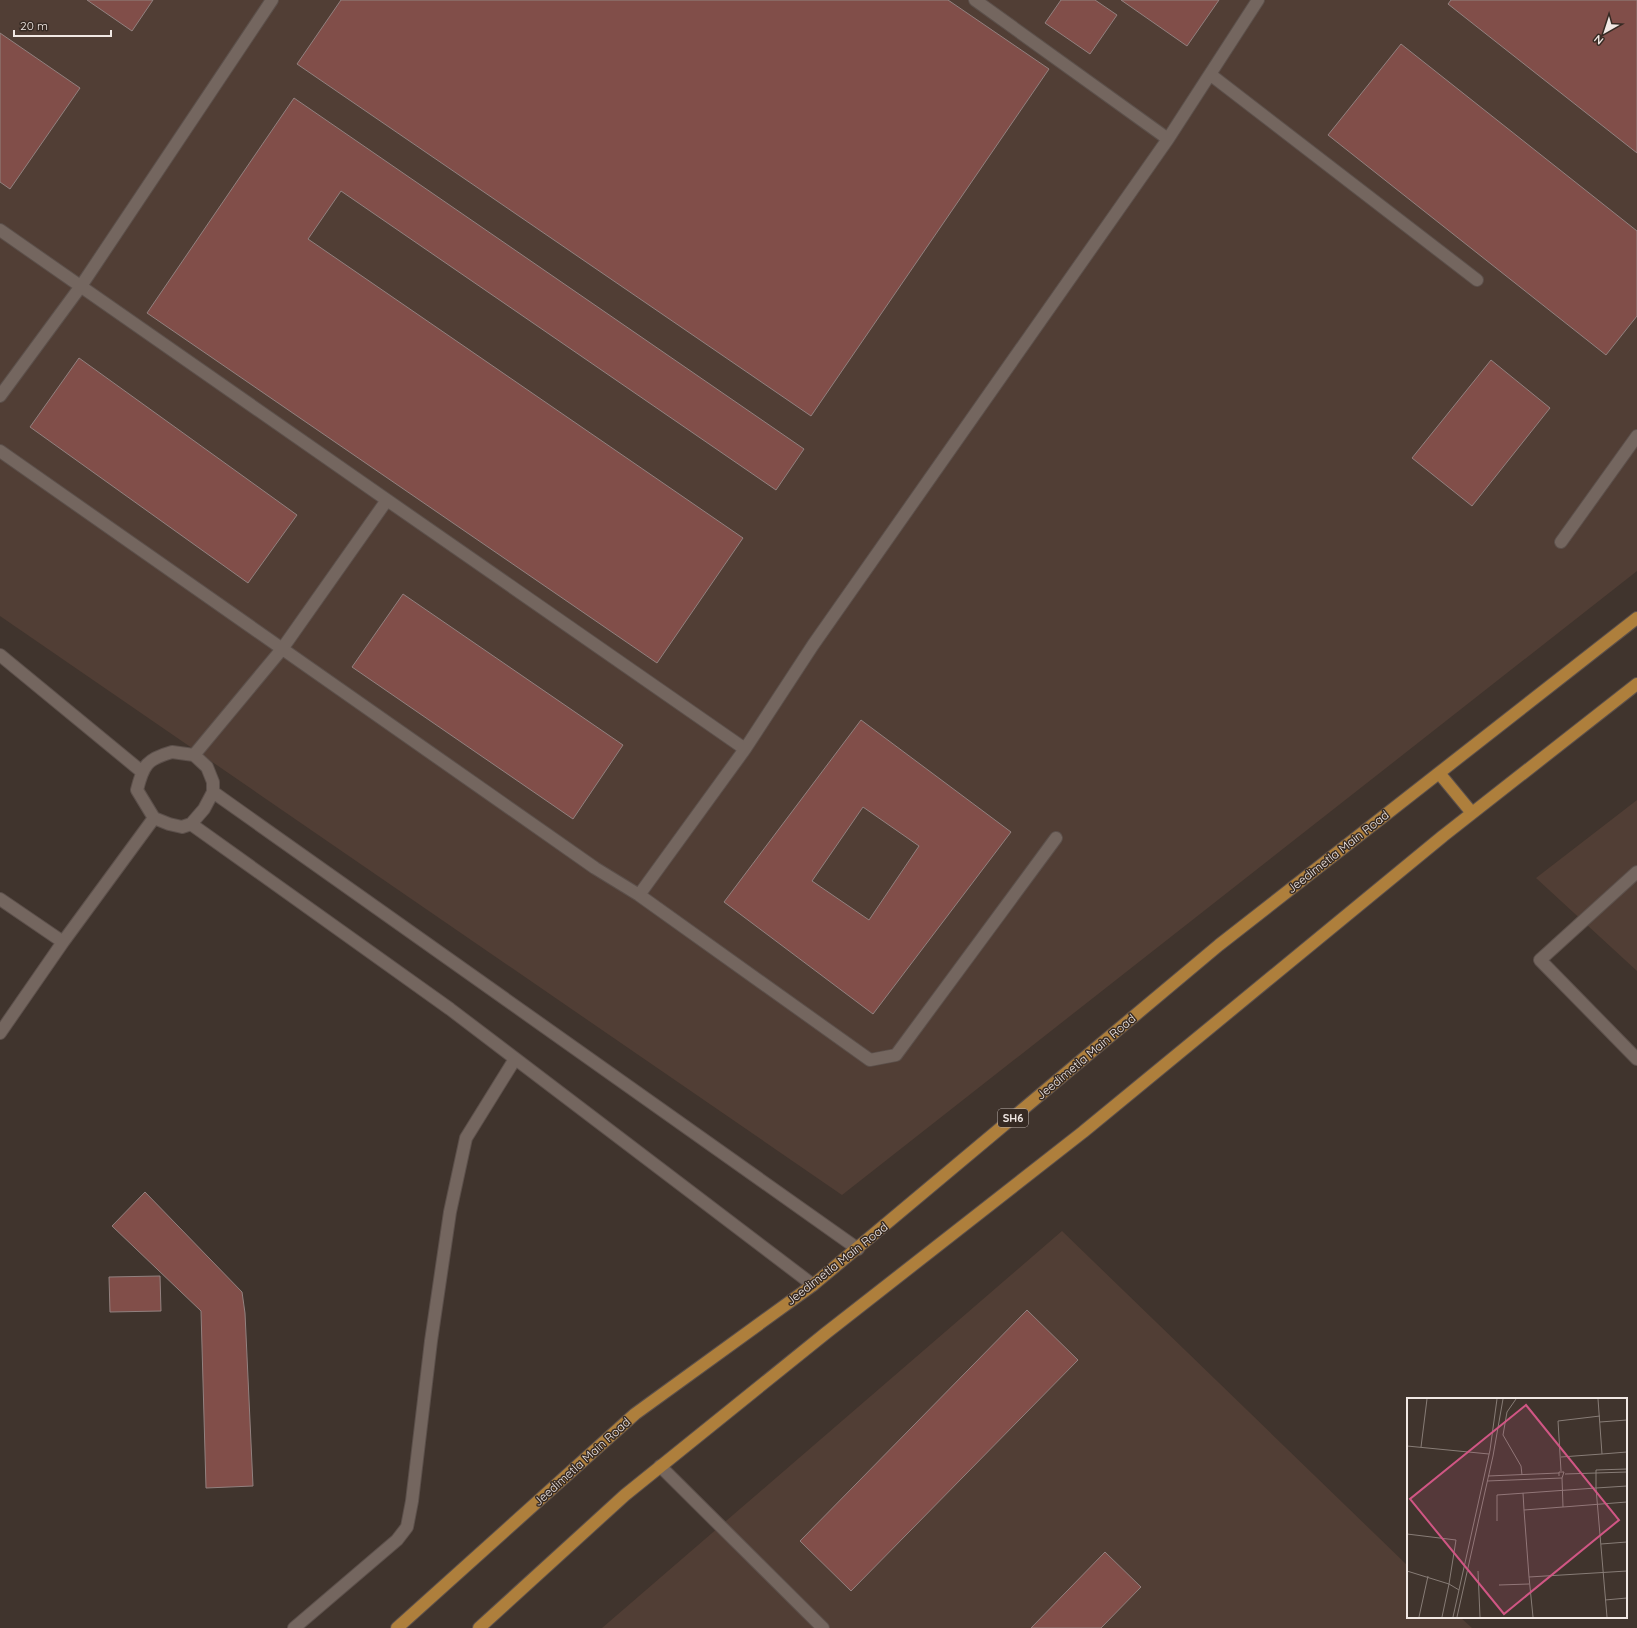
<svg xmlns="http://www.w3.org/2000/svg" width="1637" height="1628" font-family="Quicksand,sans-serif">
<style>
.built{fill:#513e35}
.building{fill:#814e49;stroke:#92817f;fill-rule:evenodd}
.lines{fill:none;stroke-linecap:round;stroke-linejoin:round}
.service-casing{stroke:#5c504b;stroke-width:14}
.primary-casing{stroke:#5c504b;stroke-width:14}
.service{stroke:#74665f;stroke-width:12}
.primary{stroke:#ae7f3c;stroke-width:12}
.labels{text-anchor:middle;stroke-width:3;stroke-linejoin:round;paint-order:stroke}
.shield{fill:#362a23;stroke:#b9afaa;stroke-width:1}
.shield-label{font-size:11px;font-weight:bold;fill:#f1e8e4}
.street-label{font-size:12px;fill:#f1e8e4;stroke:#362a23}
.inset-road{fill:none;stroke:#877c76;stroke-width:1}
.view{fill:#d05684;fill-opacity:0.15;stroke:#d05684;stroke-width:2}
.inset-edge{fill:none;stroke:#f1e8e4;stroke-width:2}
</style>
<rect width="100%" height="100%" fill="#40342d"/>
<path class="built" d="M0 0H1637V571L842 1195 0 616Z
M1637 800V971L1536 878Z
M1062 1231 1408 1566V1617H1460L1472 1628H602Z"/>
<path class="building" d="M87 0H153L132 31Z
M341 0H948L1049 69 811 416 297 64Z
M1061 0H1095L1117 15 1090 54 1045 23Z
M1121 0H1219L1187 46Z
M1451 0H1637V153L1448 4Z
M0 33 80 88 10 189 0 182Z
M1401 44 1637 231V316L1606 355 1328 135Z
M294 98 804 449 776 490 341 191 308 239 743 538 657 663 147 313Z
M79 358 297 515 248 583 30 427Z
M1491 360 1550 408 1472 506 1412 458Z
M403 594 623 745 573 819 352 667Z
M861 720 1011 832 873 1014 724 902ZM863 807 919 846 869 920 812 881Z
M145 1192 242 1292 245 1313 253 1486 206 1488 201 1311 112 1226Z
M160 1276 161 1311 110 1312 109 1277Z
M1027 1310 1078 1360 851 1591 800 1541Z
M1105 1552 1141 1587 1101 1628H1031Z"/>
<g class="lines">
<g class="service-casing">
<path id="service" d="M1211 75 1477 280
M1168 139 1258 0
M0 230 387 500
M0 396 81 286 272 0
M0 451 595 868 639 895 870 1060 896 1055 1056 838
M1561 542 1637 436
M0 655 141 771
M172 752 194 755 207 767 213 782V792L204 809 191 824 182 827 169 824 154 818 137 790C143 765 147 759 172 752Z
M194 755 282 649 387 500 745 749 813 645 1168 139 975 0
M213 792 858 1249
M191 824 450 1009 813 1285
M1637 872 1540 960 1637 1059
M639 895 745 749
M0 899 63 942
M0 1033 63 942 154 818
M660 1466 823 1628
M294 1628 397 1540 407 1527 412 1501 431 1341 450 1212 466 1138 515 1059"/>
</g>
<g class="primary-casing">
<path id="primary" d="M1439 773 1472 813
M397 1628 635 1414 813 1285 1219 945 1637 618
M479 1628 625 1495 826 1333 1083 1132 1443 836 1637 684"/>
</g>
<use href="#service" class="service"/>
<use href="#primary" class="primary"/>
</g>
<g class="labels">
<rect class="shield" x="998" y="1109" width="30" height="18" rx="3"/>
<g class="shield-label">
<text x="1013" y="1122">SH6</text>
</g>
<g class="street-label">
<text transform="translate(1338 852) rotate(-38)" y="4">Jeedimetla Main Road</text>
<text transform="translate(1086 1057) rotate(-40)" y="4">Jeedimetla Main Road</text>
<text transform="translate(837 1264) rotate(-38)" y="4">Jeedimetla Main Road</text>
<text transform="translate(582 1462) rotate(-42)" y="4">Jeedimetla Main Road</text>
</g>
</g>
<g transform="translate(1407 1398)">
<rect width="220" height="220" fill="#40342d"/>
<path class="inset-road" d="M109 1 100 14 96 37 114 68 115 77M193 24 220 22M0 48 82 56M14 49 20 1M195 56 220 54M154 59 195 56 191 1M220 71 189 72V90L220 88M154 73 151 23 193 18M158 76 220 74M81 78 152 75M155 80 156 109 117 112 122 179 220 173M80 83 155 80 157 74H152V78M116 95 117 112M156 109 220 104M90 123V97L189 90 200 219M0 136 49 142 42 186 0 173M194 146 220 144M71 173 73 219M122 179 126 219M92 187 122 186M198 202 220 200M12 219 21 178M35 219 42 186 52 192M46 219 83 52 90 1M50 219 86 58 96 1"/>
<path class="view" d="M119 7 212 122 97 216 3 101Z"/>
<rect width="220" height="220" class="inset-edge"/>
</g>
<g transform="translate(1605 32) rotate(219)" stroke="#362a23" stroke-width="3" paint-order="stroke">
<path d="M0-3L7 15L0 10L-7 15Z" fill="#f1e8e4"/>
<text y="-6" font-size="11" font-weight="bold" text-anchor="middle" fill="#f1e8e4">N</text>
</g>
<path d="M14 30v6h97v-6" fill="none" stroke="#f1e8e4" stroke-width="2"/>
<text x="20" y="30" font-size="12" fill="#f1e8e4" stroke="#362a23" stroke-width="3" paint-order="stroke">20 m</text>
</svg>
